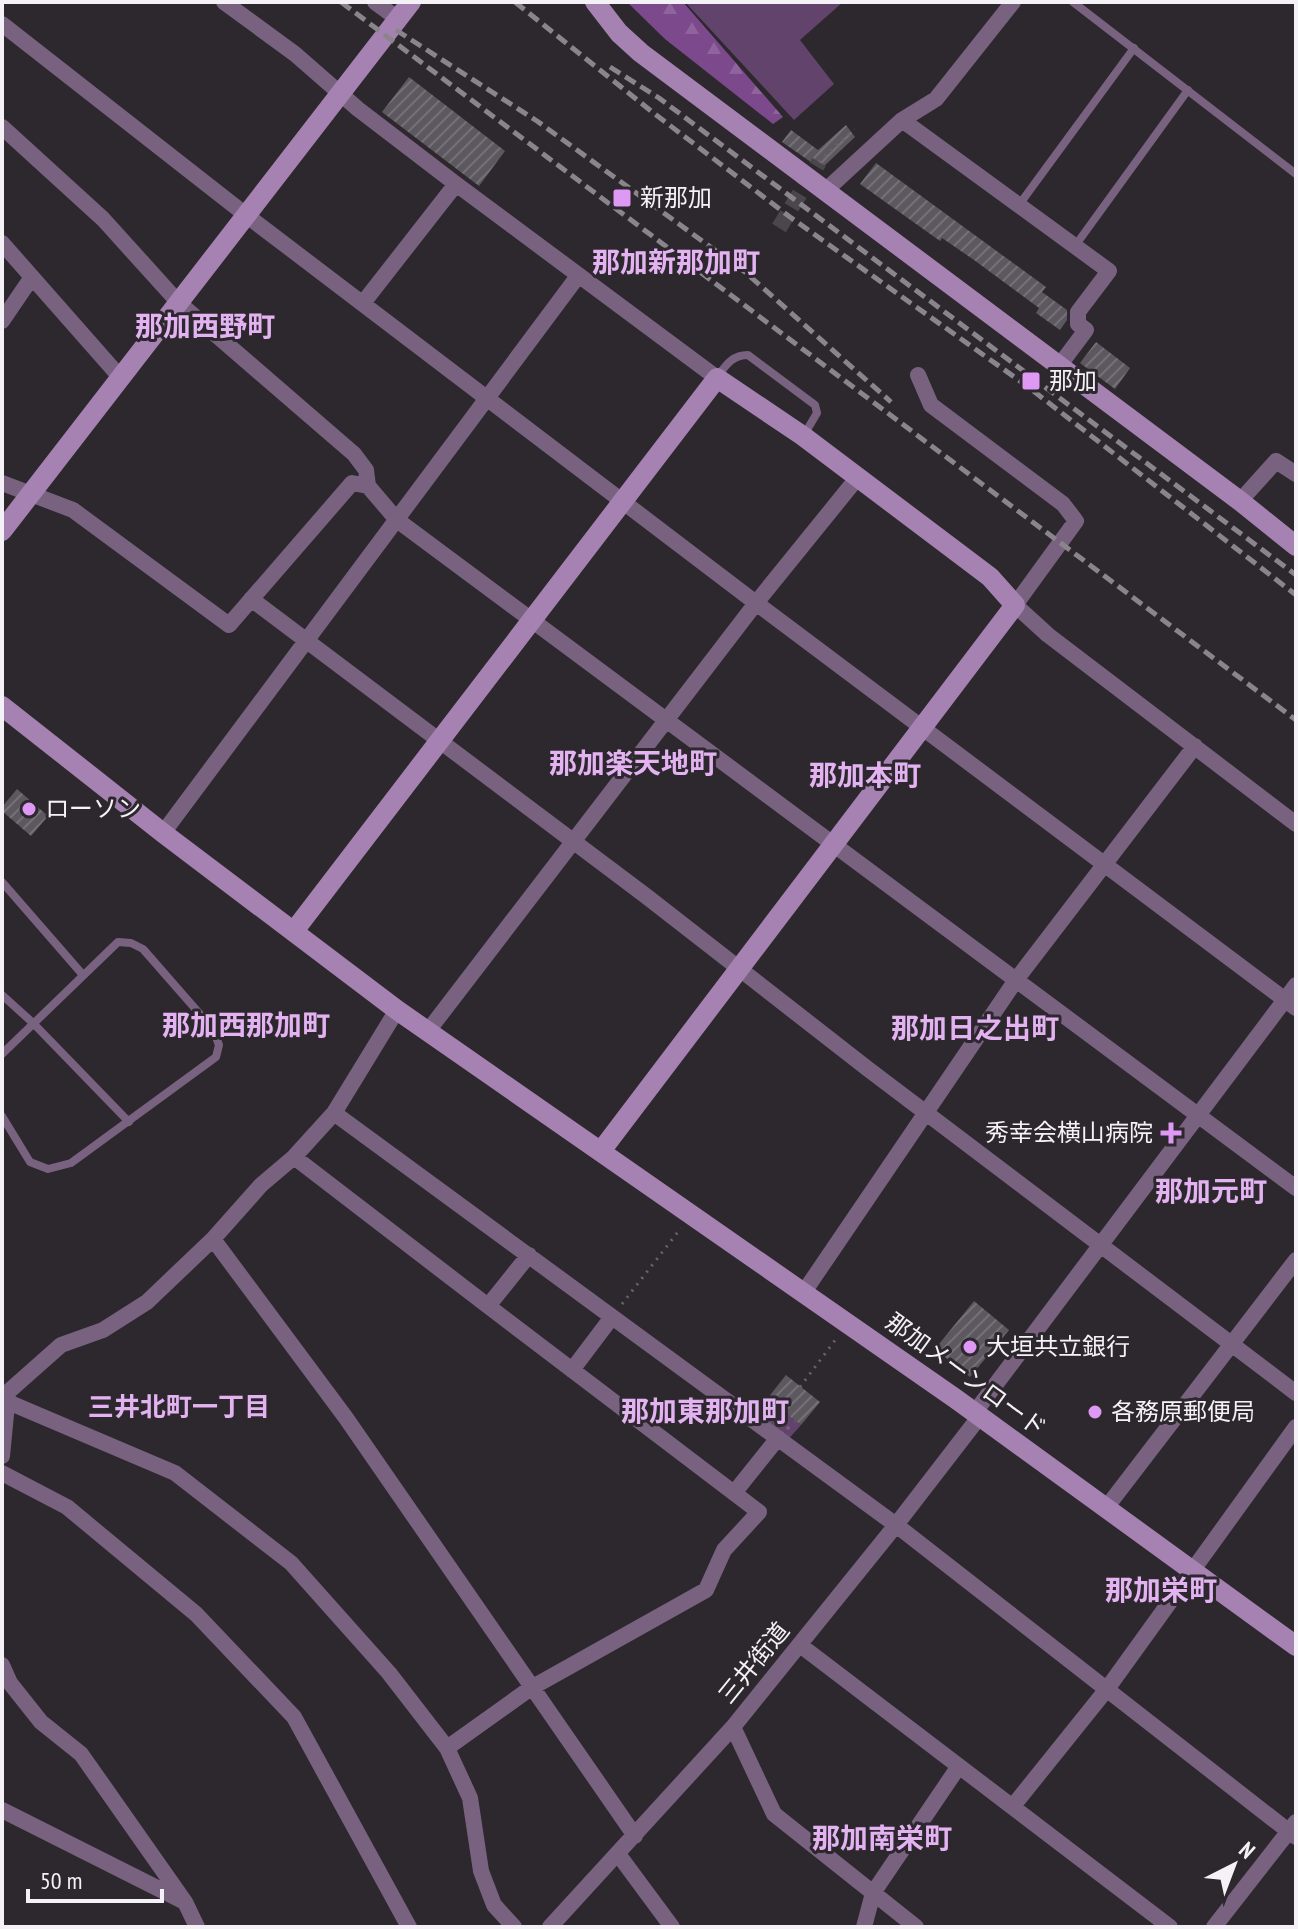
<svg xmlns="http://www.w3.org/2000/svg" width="1298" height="1929" font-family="'PT Sans Narrow','Noto Sans JP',sans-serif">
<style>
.grass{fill:#62436c}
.forest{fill:url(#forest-firs)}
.park{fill:url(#park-dots)}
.building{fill:url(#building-hatch)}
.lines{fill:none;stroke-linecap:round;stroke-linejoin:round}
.street-tunnel{stroke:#4b454c;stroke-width:16;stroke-dasharray:16 8;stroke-linecap:butt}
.path{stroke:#69646a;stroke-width:3;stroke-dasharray:2 6;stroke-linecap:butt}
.lane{stroke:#796280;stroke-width:8}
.street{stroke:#796280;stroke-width:16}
.secondary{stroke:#a582b1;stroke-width:20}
.rail{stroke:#8a858c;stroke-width:5;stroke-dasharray:12 6;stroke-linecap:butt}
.poi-dot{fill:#dd99f3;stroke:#2d272e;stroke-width:3}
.labels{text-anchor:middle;stroke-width:6;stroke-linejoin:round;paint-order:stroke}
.poi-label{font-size:24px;fill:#f5f2f7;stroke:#2d272e;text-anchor:start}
.street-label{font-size:24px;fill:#f5f2f7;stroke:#2d272e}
.neighbourhood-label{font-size:26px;font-weight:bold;fill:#e2b2f1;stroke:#2d272e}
.quarter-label{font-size:28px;font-weight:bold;fill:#e2b2f1;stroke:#2d272e}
</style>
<defs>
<pattern id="forest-firs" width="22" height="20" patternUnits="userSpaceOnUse" patternTransform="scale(2)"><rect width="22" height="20" fill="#7c498c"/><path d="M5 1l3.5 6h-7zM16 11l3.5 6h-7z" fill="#8f649d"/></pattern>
<pattern id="park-dots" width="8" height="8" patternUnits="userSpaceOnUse" patternTransform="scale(2)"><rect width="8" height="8" fill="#62436c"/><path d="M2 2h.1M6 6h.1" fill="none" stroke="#795f82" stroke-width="1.8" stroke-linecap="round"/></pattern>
<pattern id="building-hatch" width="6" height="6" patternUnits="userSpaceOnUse" patternTransform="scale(2)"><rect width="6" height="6" fill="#5d575f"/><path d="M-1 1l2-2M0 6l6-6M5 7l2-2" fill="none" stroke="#757077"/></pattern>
</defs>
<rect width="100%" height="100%" fill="#2d272e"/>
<path class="grass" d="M685 2H843L800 40 834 84 794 120Z"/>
<path class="forest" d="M627 2H683L783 117 773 124 665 39Z"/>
<path class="park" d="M800 1387 783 1411 801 1425 784 1444 750 1420 767 1399 778 1407Z"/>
<path class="building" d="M409 77 505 151 479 186 382 112Z
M846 125 855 137 821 169 782 142 791 130 818 150Z
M876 163 1046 287 1042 292 1067 310V320L1060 330 1036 313 1039 308 974 260 942 238 940 241 860 184Z
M1096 342 1130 368 1115 389 1080 363Z
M17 789 48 816 31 836 2 811V807Z
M974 1301 1009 1330 970 1377 935 1349Z
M786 1375 820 1402 801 1425 767 1399Z"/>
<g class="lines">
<path class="street-tunnel" d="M779 228 819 162"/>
<path class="path" d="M819 162 854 129
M622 1304 681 1228
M800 1387 836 1339"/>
<path class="lane" d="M1073 2 1296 174
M1019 205 1134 48
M1075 246 1188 90
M717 377C726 365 732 355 748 355L815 405 817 413 804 435
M2 882 83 975
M2 995 33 1023 129 1122
M2 1054 118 942 131 943 143 949 213 1029 219 1045 216 1057 71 1163 48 1169 30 1162 2 1116"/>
<path class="street" d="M224 2 295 54 358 109 456 184 717 378
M375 2 398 19
M2 24 246 215 756 603 1296 1008
M902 120 1109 271 1078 312V324L1086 330 1059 366
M2 127 103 219 178 302 354 454 366 470 368 486 397 520 1296 1188
M825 191 902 120 936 99 1013 2
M2 243 120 377
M363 303 456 184
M2 321 32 277
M918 375 931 405 1063 504 1076 521 1015 605 1048 635 1296 824
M2 483 73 510 229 625 352 483 368 486
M1240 501 1276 461 1296 474
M251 599 646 896 868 1069 1296 1393
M163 833 578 276
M428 1031 756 603 858 477
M334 1113 896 1525 1296 1837
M294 1157 488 1306
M213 1239 346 1418 635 1836
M529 1255 488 1306 734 1493
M804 1292 1016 980 1195 746
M572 1370 612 1317
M8 1392 61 1345 103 1330 147 1302 213 1239 261 1185 294 1157 334 1113 397 1010
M2 1404 8 1402 175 1473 291 1563 389 1673 447 1748 470 1798 481 1871 494 1905 514 1927
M975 1412 1296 985
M2 1456 8 1394
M2 1473 67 1507 196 1614 294 1717 409 1927
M1106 1508 1296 1260
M800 1645 1170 1927
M2 1665 10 1683 41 1722 81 1754 185 1902 197 1927
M733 1727 774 1814 916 1927
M447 1748 531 1688 706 1590 724 1550 759 1512 734 1493 778 1438
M1013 1806 1107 1689 1296 1427
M2 1810 183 1901
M618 1854 672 1927
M550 1927 733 1727 896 1525 980 1416
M864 1927 873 1893 959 1766
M1214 1927 1296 1822"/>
<path class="secondary" d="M595 2 619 33 641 53 1240 501 1296 546
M2 531 411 2
M2 706 163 833 397 1010 956 1399 1296 1646
M294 931 717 378 803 436 990 577 1015 605 601 1151"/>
<path class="rail" d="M341 2 1296 720
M515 2 651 111 790 217 1027 386 1296 595
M396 30 537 121 745 272 891 402
M610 67 659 98 1296 575"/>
</g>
<g class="poi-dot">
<rect x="612" y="188" width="20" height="20" rx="4"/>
<rect x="1021" y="371" width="20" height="20" rx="4"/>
<circle cx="29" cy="809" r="8"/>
<path d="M1167 1121h8v8h8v8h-8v8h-8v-8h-8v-8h8z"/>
<circle cx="970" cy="1347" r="8"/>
<circle cx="1095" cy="1412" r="8"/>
</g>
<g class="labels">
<g class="poi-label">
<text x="640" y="206">新那加</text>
<text x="1049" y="389">那加</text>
<text x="45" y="817">ローソン</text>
<text x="1153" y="1141" text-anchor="end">秀幸会横山病院</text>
<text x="986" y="1355">大垣共立銀行</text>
<text x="1111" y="1420">各務原郵便局</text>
</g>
<g class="street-label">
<text transform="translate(966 1375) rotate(36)" y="8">那加メーンロード</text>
<text transform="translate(754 1663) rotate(-51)" y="8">三井街道</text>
</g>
<g class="neighbourhood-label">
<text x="179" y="1416">三井北町一丁目</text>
</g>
<g class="quarter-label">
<text x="676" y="272">那加新那加町</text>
<text x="205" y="336">那加西野町</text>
<text x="633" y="773">那加楽天地町</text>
<text x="865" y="785">那加本町</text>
<text x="246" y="1035">那加西那加町</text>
<text x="975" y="1038">那加日之出町</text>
<text x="1211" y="1201">那加元町</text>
<text x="705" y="1421">那加東那加町</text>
<text x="1161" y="1600">那加栄町</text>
<text x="882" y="1848">那加南栄町</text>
</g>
</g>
<rect width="1298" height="1929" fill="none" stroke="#f5f2f7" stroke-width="8"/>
<g transform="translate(1234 1865) rotate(42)" stroke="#2d272e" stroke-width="6" paint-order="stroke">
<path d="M0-6L14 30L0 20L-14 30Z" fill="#f5f2f7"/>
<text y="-12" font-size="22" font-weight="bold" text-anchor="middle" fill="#f5f2f7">N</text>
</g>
<path d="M28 1889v12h134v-12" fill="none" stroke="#f5f2f7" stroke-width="4"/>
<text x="40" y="1889" font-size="24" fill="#f5f2f7" stroke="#2d272e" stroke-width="6" paint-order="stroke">50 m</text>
</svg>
